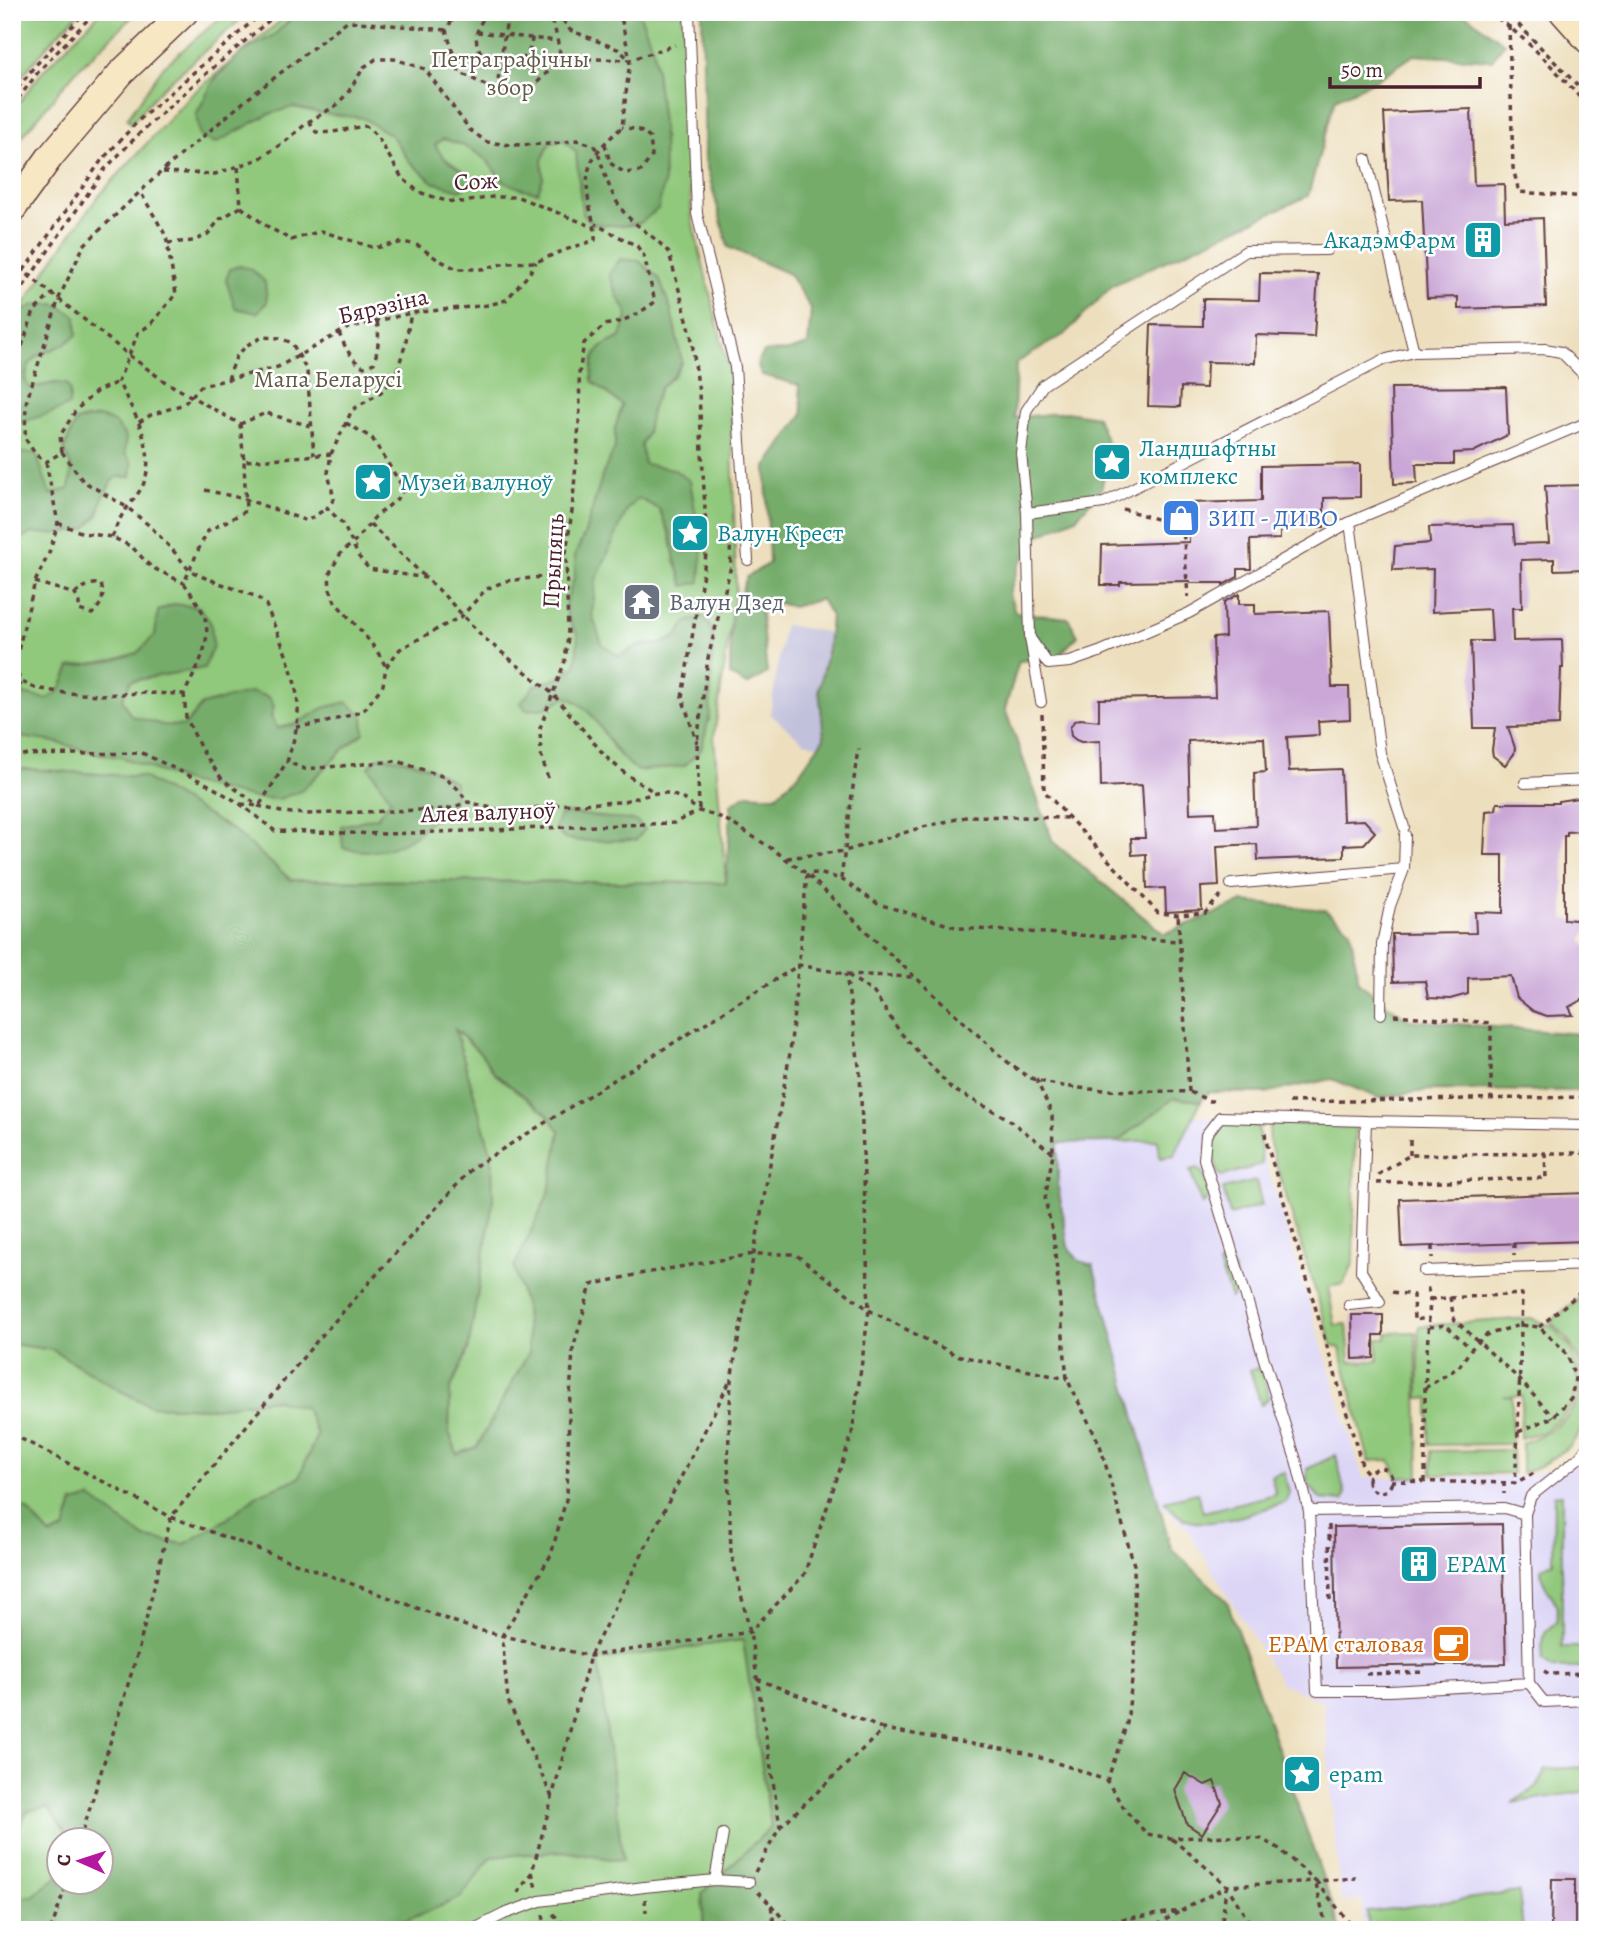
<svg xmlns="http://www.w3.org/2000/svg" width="1600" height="1942" font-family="Alegreya,serif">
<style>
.built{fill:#dcd5f6}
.industrial{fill:#c2c1dc}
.green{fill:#90c87b;stroke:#6d7453;stroke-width:2}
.forest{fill:#74ac6b;stroke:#5f664b;stroke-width:2;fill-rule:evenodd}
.building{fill:#caa7d7;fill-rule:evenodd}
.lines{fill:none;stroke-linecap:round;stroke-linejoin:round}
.lane-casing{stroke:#623c41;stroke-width:12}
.secondary-casing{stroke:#623c41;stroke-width:29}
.path{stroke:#623c41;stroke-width:3.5;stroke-dasharray:5 5;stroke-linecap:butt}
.lane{stroke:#fff;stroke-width:10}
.secondary{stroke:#f7e8c3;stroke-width:26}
.labels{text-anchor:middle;stroke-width:5;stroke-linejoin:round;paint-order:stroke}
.park-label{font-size:24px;fill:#625a47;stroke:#fff}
.street-label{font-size:24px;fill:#4a1f2b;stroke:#fff}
.culture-label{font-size:24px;fill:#0d838f;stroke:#fff;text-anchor:start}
.shop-label{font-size:24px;fill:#366cbe;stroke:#fff;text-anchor:start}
.worship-label{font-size:24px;fill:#5b616d;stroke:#fff;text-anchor:start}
.food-label{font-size:24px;fill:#c56008;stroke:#fff;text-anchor:end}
</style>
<rect width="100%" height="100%" fill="#fff"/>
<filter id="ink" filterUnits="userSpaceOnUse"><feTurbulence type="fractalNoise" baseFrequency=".0143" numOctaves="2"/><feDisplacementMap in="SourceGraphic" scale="14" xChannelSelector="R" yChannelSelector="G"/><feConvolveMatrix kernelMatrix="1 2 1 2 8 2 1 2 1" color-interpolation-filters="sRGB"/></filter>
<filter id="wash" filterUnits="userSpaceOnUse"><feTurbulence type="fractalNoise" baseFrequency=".00686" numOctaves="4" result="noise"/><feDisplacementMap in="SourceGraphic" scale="28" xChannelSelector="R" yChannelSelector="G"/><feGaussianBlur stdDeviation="1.57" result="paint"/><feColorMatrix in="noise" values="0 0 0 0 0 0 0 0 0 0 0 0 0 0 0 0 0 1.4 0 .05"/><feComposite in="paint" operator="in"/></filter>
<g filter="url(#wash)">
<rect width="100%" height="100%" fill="#eddfbd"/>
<path class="built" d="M1187 1114 1254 1125 1363 1478 1527 1476 1588 1458V1930H1364L1362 1900 1341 1902 1323 1702 1281 1683 1186 1527 1158 1502 1093 1266 1079 1261 1068 1247 1058 1186V1143L1158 1140Z"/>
<path class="industrial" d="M784 625 904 645 857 756 804 742 770 714Z"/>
<path class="green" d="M12 12H80L54 38 12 88Z
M101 12H137L74 73 12 149V112L42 72Z
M227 12H249L160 90 131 123 127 119 163 67Z
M291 12H683L692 220 731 379V392L736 587 714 737 726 883 291 880 234 831 143 777 12 768V324L48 267 97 198 191 95Z
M454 1028 482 1055 494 1073 546 1113 560 1131 549 1193 515 1267 525 1308 529 1352 477 1447 457 1454 449 1433 450 1390 468 1350 493 1201 492 1156Z
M1174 1098 1201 1101 1174 1156 1160 1158 1158 1140 1117 1142Z
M1224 1123 1258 1126 1262 1164 1223 1176 1219 1175C1213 1155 1205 1139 1224 1123Z
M1269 1123 1355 1124 1353 1264 1343 1284 1328 1287 1335 1325 1347 1324 1350 1362 1378 1361 1377 1339H1386L1387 1333 1416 1332 1419 1477 1397 1478 1394 1467 1389 1460 1369 1461 1340 1348 1332 1345 1270 1144Z
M1198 1168C1205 1174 1209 1189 1208 1199L1202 1205 1190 1170Z
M1256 1181 1262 1205 1230 1215 1223 1189Z
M1227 1261C1235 1268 1238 1282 1238 1292L1231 1298 1219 1264Z
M1588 1291V1421L1570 1446 1542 1465 1522 1473V1443C1545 1435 1566 1424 1577 1402 1579 1397 1583 1392 1583 1387 1585 1375 1581 1365 1576 1355 1570 1340 1562 1331 1550 1322Z
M1531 1318 1553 1327 1570 1347 1577 1368 1579 1388 1571 1406 1561 1418 1543 1432 1520 1438 1522 1396H1503L1512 1397V1444L1429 1445V1398H1419V1326Z
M12 1344 53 1350 119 1390 151 1406 214 1408 273 1399 306 1408 317 1435 299 1478 259 1494 227 1519 185 1544 145 1538 73 1503 65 1529 51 1536 26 1509 12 1507Z
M1257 1368C1265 1374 1269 1389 1268 1399L1261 1405 1250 1370Z
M1512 1450 1513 1473 1432 1475 1431 1451Z
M1336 1455 1345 1495 1343 1501 1320 1499 1307 1482V1469Z
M1284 1472 1289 1492 1286 1502C1259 1510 1211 1531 1184 1519 1177 1516 1170 1507 1164 1501L1197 1493 1203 1512 1276 1494 1271 1476Z
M1562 1494V1647H1588V1668H1552L1543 1661C1541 1639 1540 1635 1557 1621 1562 1596 1540 1591 1541 1569L1553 1562 1554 1495Z
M743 1640 771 1827 702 1893 704 1930 386 1929 460 1898 491 1857 563 1851 622 1861 597 1660Z
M1588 1767V1791L1512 1803C1525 1794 1542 1787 1545 1769Z
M48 1807 69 1836 68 1840H60L58 1876 33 1896 12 1898V1825L19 1829 27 1811Z
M1519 1892 1523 1930H1369L1367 1912Z"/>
<path class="forest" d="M298 12H639L654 52 663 132 664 184 658 209 640 223 625 226 592 224 582 212 576 152 563 140 549 144 542 160 543 178 538 192C527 190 516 188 506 182 498 177 494 169 488 162 476 150 459 143 443 139L435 145C446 166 460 164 474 182L460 190 433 182 409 161 392 136 363 118 320 113 293 107 269 114 216 143 200 137 196 115 214 80 241 53 274 35Z
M702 12H1462L1504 43 1492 60 1414 55 1376 80 1335 99 1308 196 1113 285 1065 334 1016 363 1014 418 1066 412 1097 417 1110 450 1101 490 1076 518 1038 536 1019 565 1009 594 1015 612 1068 618 1078 636 1056 658 1019 661 1005 709 1053 842 1164 934 1243 902 1325 910 1350 929 1359 983 1409 1020 1579 1034 1588 1040V1091L1430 1090 1379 1098 1332 1079 1265 1093 1209 1092 1201 1101 1174 1098 1117 1142 1058 1143V1186L1068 1247 1079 1261 1093 1265 1171 1548 1227 1601 1341 1930H704L702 1893 771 1827 743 1640 598 1660 623 1861 563 1851 491 1857 460 1898 387 1928 388 1930H12V1898L33 1896 58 1876 59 1871 60 1882H102V1840H68L69 1836 48 1807 27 1811 19 1829 12 1825V1567L22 1553 12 1530V1507L26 1509 51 1536 65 1529 73 1503 91 1498 145 1538 185 1544 227 1519 259 1494 299 1478 317 1435 306 1408 273 1399 214 1408 151 1406 119 1390 53 1350 12 1344V768L143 777 234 831 291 880 726 883 731 804 747 794 776 796 798 775 824 738 819 689 828 648 831 616 821 599 793 607 775 602 760 604 767 673 747 685 730 675 731 618 747 577 769 563 766 467 803 414 799 385 762 375 757 364 764 352 788 351 808 345 811 309 789 274 728 247 705 160ZM455 1029 482 1055 494 1073 546 1113 560 1131 549 1193 514 1267 525 1308 529 1352 477 1447 457 1454 449 1432 450 1390 468 1350 493 1201 492 1156Z
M620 259 639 261 659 278 671 310 682 362 674 375 660 388 651 411 647 433 641 445 644 464 673 469 690 481 702 550 700 582 684 586 675 560 670 534 659 509 638 498 627 510 596 580 592 615 602 644 619 656 638 646 660 644 676 637 687 622 704 616 713 632 710 715 701 750 684 766 637 771C630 765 622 758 616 751 601 731 591 705 566 697L545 708 526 710 521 703 534 686 561 677 576 665 578 635 568 619 565 604 575 576V555L585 533 603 473 615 448V429L622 405 592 381C592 352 595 349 621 337L628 314 617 295 609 274Z
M239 266 251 269 265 282 267 302 257 313 235 308 226 280 230 269Z
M56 304 76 316 77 335 65 344 37 356 29 365 25 380 30 388 55 383 66 384 70 391 69 405C52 415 32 418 12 425V317L34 305Z
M99 417 114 422 126 437 125 453 132 463 131 477H117L112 481 103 497 98 515 85 529 52 534 31 533 18 541 15 559V578L12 585V448L22 453H36L50 494 69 489 72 469 64 449 76 421Z
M174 604 199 607 211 623 213 646 204 668 131 681 122 699 131 716 163 725 184 726 202 705 252 692 269 697 274 706 271 717 278 728 296 724 324 708 346 702 363 715 364 733 347 746 301 791 279 799 254 798 187 782 123 758 96 753 55 742 12 736V683L23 694 47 699 60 690 70 667 114 660 137 653 155 635 158 611Z
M378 757C411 758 427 765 455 782V798L446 815C441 817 434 818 430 821 425 824 422 830 418 833 393 852 373 854 343 848L341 826 377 817 391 800 369 767Z
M568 813 636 821 645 829 636 840 578 841 563 838 555 828 560 815Z"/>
<g id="blocks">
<path class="building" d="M1471 109 1474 185 1504 184 1505 220 1543 218 1546 306 1458 309V297L1427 298 1422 200 1389 201 1384 113Z
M1260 273 1318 274 1314 337 1256 335 1255 363 1207 362 1206 388 1181 387 1180 407 1148 406 1151 325 1203 326V299L1259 300Z
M1506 387 1508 435 1473 452 1454 453V464H1416L1417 483 1394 484 1391 388Z
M1360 464V497L1324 498V527H1280V539L1250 540 1251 569H1238V577L1223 585V583H1190V581L1120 582V585H1101L1102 545 1189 542V503L1261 501V466Z
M1588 485V569L1554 570V559L1521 560 1522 608H1512L1513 641 1562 640 1563 668H1561L1559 725 1508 727 1515 748 1514 754 1505 765 1493 756 1492 750 1495 728H1474L1471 641H1492L1490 609 1432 612 1433 569 1393 570 1395 546 1430 543 1429 527 1513 525 1515 544 1549 543 1545 486Z
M1239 594V604H1255V614L1329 611 1332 687H1349L1350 719 1318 721 1319 735 1287 737 1289 771 1341 769 1343 821 1364 820 1375 832 1364 844 1344 845V857L1258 860 1257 844 1217 846 1219 886 1201 887 1202 910 1166 912 1165 888 1147 889 1146 854 1132 855 1131 838H1145L1142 785 1101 787 1100 741 1081 742 1076 740 1071 736 1070 728 1074 721 1080 719 1099 721V699L1215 697 1213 638 1225 637 1224 602ZM1264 738 1266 772 1254 773 1256 826 1216 828 1215 812 1190 813 1188 741Z
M1578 798 1582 831 1567 832V836H1564V919L1588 921V928L1582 940 1588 948V985L1582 1000 1569 1007 1573 1015 1547 1016 1533 1011 1517 998 1511 976 1468 978V994L1450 999 1428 998 1425 981 1393 982 1392 934 1476 933 1475 912 1503 913V855H1484L1486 811 1496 810 1497 803H1558V801Z
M1588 1193V1241L1402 1247 1400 1199Z
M1352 1315H1383V1335H1374V1358L1353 1359Z
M1502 1524 1506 1664 1336 1667 1334 1527Z
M1185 1773 1205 1785 1214 1781 1222 1803 1202 1834 1187 1824 1175 1790Z
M1552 1879H1575V1930H1551Z"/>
</g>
</g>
<g filter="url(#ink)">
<use href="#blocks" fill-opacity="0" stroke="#623c41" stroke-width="2"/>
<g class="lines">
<g class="lane-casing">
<path id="lane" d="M689 12 697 214 735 367 748 560
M1366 159 1414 352 1545 349 1561 352 1582 373
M1327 250 1246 251 1043 385 1026 411 1021 453 1027 513 1104 503 1383 360 1414 352
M1588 358 1582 373 1588 383
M1027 513 1030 638 1041 702
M1350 522 1380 753 1404 827
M1030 638 1048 664 1070 662 1099 652 1189 613 1350 522 1588 422
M1525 783 1588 780
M1231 884 1404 869
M1381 1014 1382 944 1390 906 1404 869 1405 835
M1366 1121 1220 1117 1206 1135 1204 1159 1248 1303 1263 1356 1296 1460 1309 1511 1317 1691H1390L1529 1683
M1424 1271 1588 1265
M1349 1305 1380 1302 1361 1271 1366 1121 1588 1125
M1588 1446 1580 1457 1531 1496 1525 1514 1529 1683 1544 1702 1588 1700
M1309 1511 1504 1508 1525 1514
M715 1880 723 1834
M472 1930 504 1914 540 1901 644 1887 715 1880 749 1882"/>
</g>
<g class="secondary-casing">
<path id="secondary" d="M1563 12 1588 40
M12 210 50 157 121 73 185 12"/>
</g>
<path class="path" d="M457 12 446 30 459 72 491 88 531 89 561 58 630 60 675 45
M489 12C450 53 512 83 529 51 531 46 532 39 533 34
M546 12 555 29 561 58
M557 12 570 30 620 50 628 59
M1489 12C1527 38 1558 72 1588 107
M1503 12 1512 18 1588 96
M1509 25 1513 168 1519 192 1588 197
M446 30 347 21 246 100 161 172 84 245 59 298 26 403 25 438 36 455 46 462 62 452 83 481 128 508 151 527 177 555 189 570 203 577 257 597 266 605C279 639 299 676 298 714 297 731 292 746 287 762L305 769 397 761 442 776 457 788 468 802
M477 32 557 41
M498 80 508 12
M12 96 34 67 85 12
M12 107 39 71 95 12
M309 122 316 132C333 134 349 128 366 126L377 136 402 178 419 192 446 201 464 202 492 197H518L596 228
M605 144 610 163 625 173 641 171 652 156 650 138 639 130 622 127
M163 172 215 174 259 159 286 141 308 122 337 105 349 91 364 67 376 59H394L425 69 470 130 487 142 510 145 554 144 577 140 593 145 597 150C605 173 610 197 627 216 640 229 657 238 669 253L691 334 699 393 707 549 682 697 697 743
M241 207 265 225 291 240 321 231 375 248 404 242 419 246 437 259 457 269H482L506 263 536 262 562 251 595 240C596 226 591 216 589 203 582 163 595 152 622 127L630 60 620 12
M168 243 194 241 208 234 220 219 241 207 238 166
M12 262 130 356 164 381 240 424 244 461 331 454 328 473 334 499 327 508 343 524 359 557 369 569 426 578 440 591 484 638 553 694 606 757 627 775 656 793
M12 287 101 161 138 121 263 12
M12 303 105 169 140 133 200 79 279 12
M339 333C344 345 352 362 364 367L374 363C378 349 380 336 377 321
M228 379 236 357 247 345 263 337 280 338 292 343 307 371 314 455
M12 385 20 352 34 311 53 293
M139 422 151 415 184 404 201 386 278 367 348 328 411 313 489 305 506 300 529 274 536 262
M346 423 372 438 404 489 396 500 374 518 353 544 342 551 329 574 330 589 335 602 363 633 377 651 386 667
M240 424 266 413 310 426
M62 452 60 436 76 410 97 391 118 382
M331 454 352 410 381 392 395 377 405 346 411 313
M46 462 58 523 49 553 35 582 16 659V672L22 682 35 688 65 693 100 695 144 693 184 694C196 670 216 638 202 611 197 601 190 592 184 583L200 546 208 531 246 511 244 461
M205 490 245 499 307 521 327 508
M1123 509 1183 527 1188 597
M58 523 83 533 112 537 132 547 151 567 184 583
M370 524 425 577
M112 537C115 531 117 523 121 517 127 506 137 497 143 485 158 451 134 412 118 382L138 333 151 324 176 294 166 236 141 193
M35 582 75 594 79 602V610L92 614C102 604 105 598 101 584 89 583 83 587 75 594
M184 694 186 717 201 749 222 779 259 806 281 812 305 814 448 809 468 802 507 812 554 805 620 802 656 793H669L685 800 699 811 723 818 768 846 807 874 875 940 1005 1060C1012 1065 1020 1072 1027 1076 1065 1094 1146 1090 1189 1092L1178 915
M12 696 22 682
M1042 714 1044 791 1158 913 1178 915 1205 913 1223 893
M296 727 323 723 354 714 365 709 383 685 386 667 400 649 462 616 486 589 506 581 567 574
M12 755 142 753 207 784 239 803 275 831 386 834 674 823 699 811
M548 778 541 755 540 728 565 661 568 636 566 553 572 511 577 452 580 408 579 374 584 343 605 325 622 321 639 313 655 302 644 256 637 246 595 224
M241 804 259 806 286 763
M699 809 697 743 708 658 731 566 730 544
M787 858 845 851 923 827 970 816 1068 818
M841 879 857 756 859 749
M848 975 874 993 900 1032 952 1089 1005 1117 1053 1153
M1394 1015 1491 1023V1099
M1036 1079 1052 1114 1053 1153 1045 1199 1054 1239 1067 1379 1100 1445 1134 1565 1135 1654 1127 1723 1107 1781
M1190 1092 1210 1101H1218
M1289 1102 1588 1097
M1265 1133 1266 1141 1363 1468 1369 1474
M1410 1155V1136
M1378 1175 1410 1155 1545 1153
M1377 1183 1546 1178 1545 1153H1588
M1514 1243V1255
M1432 1246V1258
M1392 1292 1413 1295 1414 1320 1429 1318
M1450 1297 1454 1319 1519 1379 1553 1417
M1430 1299 1522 1294 1518 1432 1515 1483
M1429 1327 1446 1325 1471 1349
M1539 1327 1588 1286
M1425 1388 1459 1367 1471 1349 1486 1335 1520 1325 1539 1327 1564 1350 1570 1362 1575 1379 1571 1398 1553 1417 1518 1432
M12 1434 171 1517 474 1629 590 1656 750 1632 804 1575 852 1434 869 1310 860 1073 846 974
M1368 1480a12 12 0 1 1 24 0a12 12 0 1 1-24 0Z
M1391 1481 1515 1483 1536 1472
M1425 1482V1388L1430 1299 1427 1285
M1504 1482V1494
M1329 1525 1330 1605
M1544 1671 1549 1674 1588 1673
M1366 1674 1425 1672
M757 1679 884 1729
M552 1797 508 1701 502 1636 551 1555 567 1496 569 1411 573 1349 591 1285 639 1274 754 1254H795L869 1310 956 1355 1067 1379
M780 1827 884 1729 1025 1753 1079 1770 1107 1781 1125 1810 1147 1834 1170 1838 1230 1836 1261 1839 1278 1848 1316 1881 1356 1878
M1172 1839 1201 1863 1227 1886 1254 1930
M80 1840 138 1652 171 1517 316 1342 472 1168 799 965 846 974 912 977
M532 1872 536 1888
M755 1872 780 1827 750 1632 731 1552 728 1462 731 1380 790 1053 807 874 818 873 841 879 878 904 959 928 1179 941
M1316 1881 1355 1930
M1316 1884 1327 1930
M758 1892 771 1905 775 1930
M518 1893 532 1872 590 1656 729 1383
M645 1899 646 1912
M771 1905 793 1930
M553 1914 569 1930
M543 1915 546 1930
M51 1930 67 1882
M1063 1930 1071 1926 1181 1911 1227 1886 1316 1881
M1148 1930 1179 1912
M1221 1930 1226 1888"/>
<use href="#lane" class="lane"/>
<use href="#secondary" class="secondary"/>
</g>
</g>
<defs>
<g id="building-square" transform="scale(2.0125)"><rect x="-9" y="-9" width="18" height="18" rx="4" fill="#0f9aa8" stroke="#fff"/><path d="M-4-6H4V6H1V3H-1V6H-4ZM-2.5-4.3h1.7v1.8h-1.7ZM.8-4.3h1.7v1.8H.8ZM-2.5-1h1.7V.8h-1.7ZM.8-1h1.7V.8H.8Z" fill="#fff"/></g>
<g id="sight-square" transform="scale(2.0125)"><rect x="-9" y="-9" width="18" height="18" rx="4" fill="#0f9aa8" stroke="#fff"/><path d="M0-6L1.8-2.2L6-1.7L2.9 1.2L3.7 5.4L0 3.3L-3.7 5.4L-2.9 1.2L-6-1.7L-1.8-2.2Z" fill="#fff"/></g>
<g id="shop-square" transform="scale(2.0125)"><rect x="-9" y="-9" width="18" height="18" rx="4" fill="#3f7fe0" stroke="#fff"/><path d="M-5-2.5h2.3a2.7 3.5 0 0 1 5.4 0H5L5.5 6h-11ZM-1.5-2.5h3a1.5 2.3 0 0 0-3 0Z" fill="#fff"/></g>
<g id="temple-square" transform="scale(2.0125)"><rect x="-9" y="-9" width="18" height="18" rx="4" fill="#6b7280" stroke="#fff"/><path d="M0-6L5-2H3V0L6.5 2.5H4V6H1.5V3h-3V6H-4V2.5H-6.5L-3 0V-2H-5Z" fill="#fff"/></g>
<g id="cafe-square" transform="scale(2.0125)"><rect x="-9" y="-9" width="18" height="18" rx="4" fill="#e8710a" stroke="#fff"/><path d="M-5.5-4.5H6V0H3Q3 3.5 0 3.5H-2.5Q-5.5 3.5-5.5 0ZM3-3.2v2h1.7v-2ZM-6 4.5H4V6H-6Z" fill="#fff"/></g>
</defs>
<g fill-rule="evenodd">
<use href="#building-square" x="1483" y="240"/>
<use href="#sight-square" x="1112" y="462"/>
<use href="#sight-square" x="373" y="482"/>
<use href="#shop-square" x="1181" y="518"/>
<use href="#sight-square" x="690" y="533"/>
<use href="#temple-square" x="642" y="602"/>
<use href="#building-square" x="1419" y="1564"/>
<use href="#cafe-square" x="1451" y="1644"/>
<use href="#sight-square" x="1302" y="1774"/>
</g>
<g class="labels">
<g class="park-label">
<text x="510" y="67">Петраграфічны<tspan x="510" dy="28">збор</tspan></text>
<text x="328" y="387">Мапа Беларусі</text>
</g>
<g class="street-label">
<text transform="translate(476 181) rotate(-3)" y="8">Сож</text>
<text transform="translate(383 306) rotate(-13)" y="8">Бярэзіна</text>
<text transform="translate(553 561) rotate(-87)" y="8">Прыпяць</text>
<text transform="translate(488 812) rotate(-2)" y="8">Алея валуноў</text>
</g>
<g class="culture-label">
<text x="1456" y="248" text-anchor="end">АкадэмФарм</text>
<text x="1139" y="456">Ландшафтны<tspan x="1139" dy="28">комплекс</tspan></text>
<text x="400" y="490">Музей валуноў</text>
<text x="717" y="541">Валун Крест</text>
<text x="1446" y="1572">EPAM</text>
<text x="1329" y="1782">epam</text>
</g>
<g class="shop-label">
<text x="1208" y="526">ЗИП - ДИВО</text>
</g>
<g class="worship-label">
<text x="669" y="610">Валун Дзед</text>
</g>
<g class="food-label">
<text x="1424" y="1652">EPAM сталовая</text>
</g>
</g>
<rect width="1600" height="1942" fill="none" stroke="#fff" stroke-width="42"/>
<g transform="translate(80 1861) rotate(273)"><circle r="33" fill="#ffffff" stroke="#b7a5aa" stroke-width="2"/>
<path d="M0-5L12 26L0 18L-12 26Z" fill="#b5179e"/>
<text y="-10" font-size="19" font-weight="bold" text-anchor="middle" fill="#4a1f2b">С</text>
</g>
<path d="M1330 77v10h150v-10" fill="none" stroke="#4a1f2b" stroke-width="3.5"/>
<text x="1341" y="77" font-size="21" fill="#4a1f2b" stroke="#ffffff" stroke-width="5" paint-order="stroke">50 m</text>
</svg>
